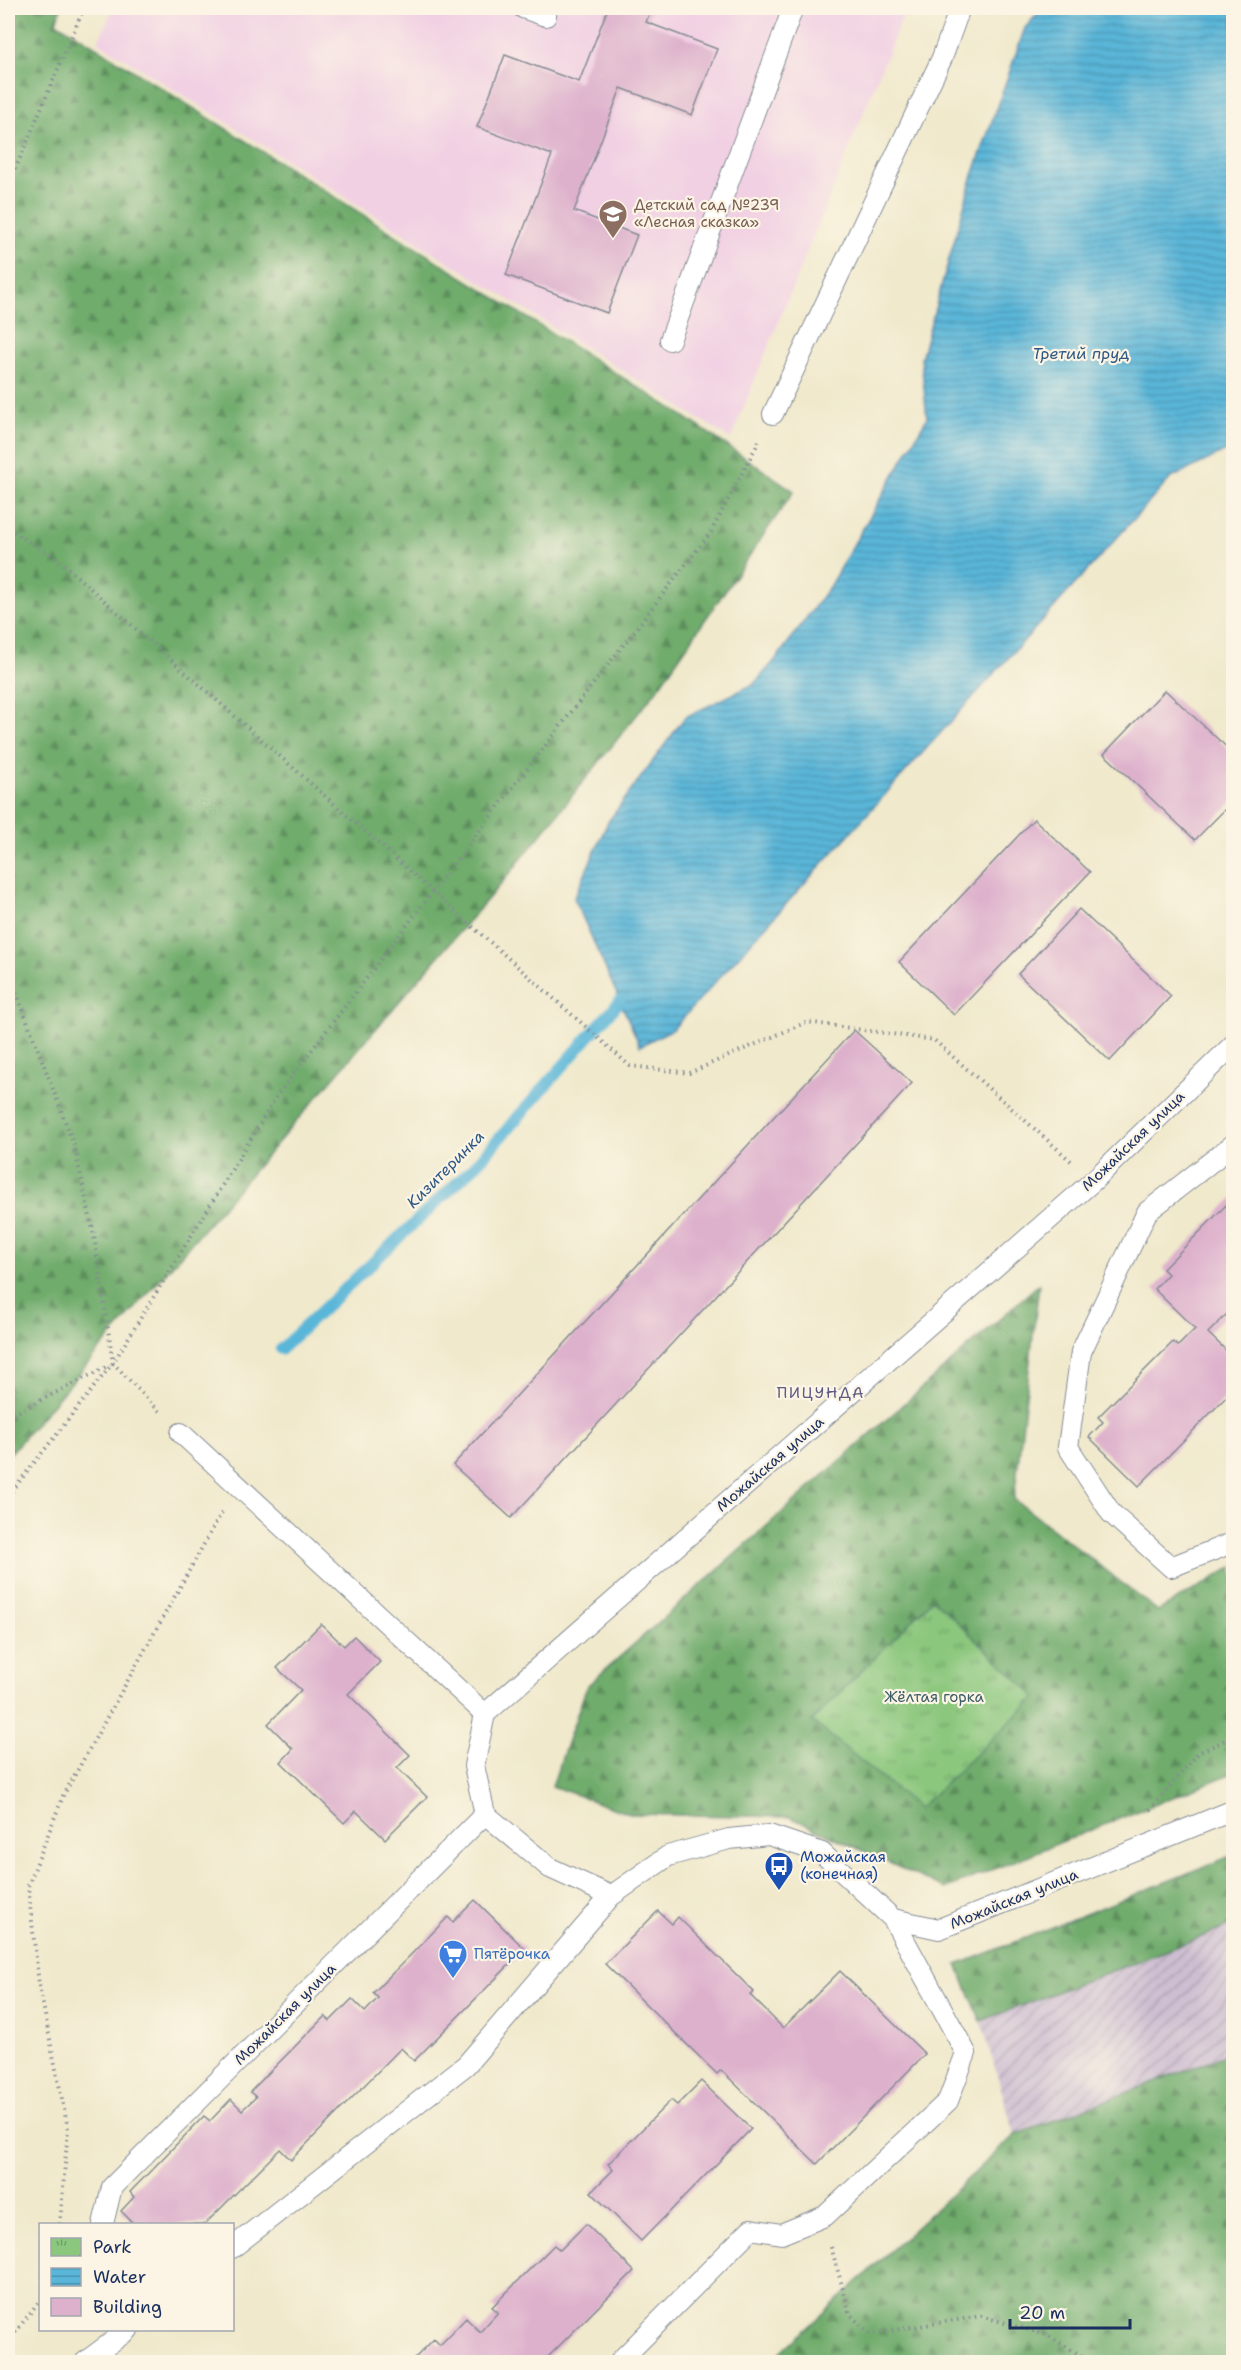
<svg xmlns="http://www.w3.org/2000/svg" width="1241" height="2370" font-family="'Shantell Sans',sans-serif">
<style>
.built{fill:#f1d0e3}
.industrial{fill:url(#industrial-furrows)}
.forest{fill:url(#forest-firs);stroke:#466e65;stroke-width:1.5}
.park{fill:url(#park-tufts);stroke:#537b6e;stroke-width:1.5}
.water{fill:url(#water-rules);stroke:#3a729b;stroke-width:1.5}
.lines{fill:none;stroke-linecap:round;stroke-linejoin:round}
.stream{stroke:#5ab6d8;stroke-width:12}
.building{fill:#ddb0cc}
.service-casing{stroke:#868c95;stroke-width:22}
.path{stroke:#868c95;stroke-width:4;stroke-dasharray:1.5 4.5;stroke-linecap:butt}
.service{stroke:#fff;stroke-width:20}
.labels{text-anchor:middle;stroke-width:4.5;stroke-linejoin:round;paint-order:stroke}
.education-label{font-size:15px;fill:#785e54;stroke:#fcf5e5;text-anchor:start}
.street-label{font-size:15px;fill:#1b2f5e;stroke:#fcf5e5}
.park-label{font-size:15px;fill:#3d5d67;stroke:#fcf5e5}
.transit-label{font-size:15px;fill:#164399;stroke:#fcf5e5;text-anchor:start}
.shop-label{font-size:15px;fill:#366cbe;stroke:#fcf5e5;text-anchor:start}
.water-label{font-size:16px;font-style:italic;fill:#2e5883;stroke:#fcf5e5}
.neighbourhood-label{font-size:16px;letter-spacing:1.5px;fill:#5f5c84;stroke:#fcf5e5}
</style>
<defs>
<pattern id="industrial-furrows" width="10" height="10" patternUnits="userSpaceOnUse" patternTransform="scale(1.5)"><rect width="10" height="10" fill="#cebed1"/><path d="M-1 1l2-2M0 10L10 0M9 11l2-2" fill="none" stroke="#a69bad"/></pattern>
<pattern id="forest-firs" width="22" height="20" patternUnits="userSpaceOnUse" patternTransform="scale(1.5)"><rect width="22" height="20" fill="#70ac6c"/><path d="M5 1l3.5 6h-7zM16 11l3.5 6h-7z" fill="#5b8c5c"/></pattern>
<pattern id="park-tufts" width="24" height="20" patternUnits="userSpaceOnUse" patternTransform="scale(1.5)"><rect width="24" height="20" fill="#8bc77d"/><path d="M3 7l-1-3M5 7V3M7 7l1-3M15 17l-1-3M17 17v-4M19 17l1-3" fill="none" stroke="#71a26a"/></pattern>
<pattern id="water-rules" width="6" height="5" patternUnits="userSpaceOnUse" patternTransform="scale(1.5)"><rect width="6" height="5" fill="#5ab6d8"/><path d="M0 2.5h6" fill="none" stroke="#4a94b2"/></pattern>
</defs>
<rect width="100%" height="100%" fill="#fcf5e5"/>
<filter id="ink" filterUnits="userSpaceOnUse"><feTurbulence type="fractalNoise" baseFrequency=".0167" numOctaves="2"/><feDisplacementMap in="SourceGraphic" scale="12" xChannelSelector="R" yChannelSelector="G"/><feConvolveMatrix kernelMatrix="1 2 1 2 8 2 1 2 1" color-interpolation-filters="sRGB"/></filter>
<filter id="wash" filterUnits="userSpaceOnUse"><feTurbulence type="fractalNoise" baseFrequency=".008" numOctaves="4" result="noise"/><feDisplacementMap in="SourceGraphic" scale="24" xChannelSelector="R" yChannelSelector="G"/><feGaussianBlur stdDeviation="1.35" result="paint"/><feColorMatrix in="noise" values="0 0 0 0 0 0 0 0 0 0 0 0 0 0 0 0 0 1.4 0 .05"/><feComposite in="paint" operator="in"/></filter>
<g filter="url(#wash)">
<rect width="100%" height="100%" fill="#f0e9cc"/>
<path class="built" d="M113 8H906L731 439 98 42Z"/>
<path class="industrial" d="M1233 1925V2052L1015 2135 981 2021Z"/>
<path class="forest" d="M8 8H61L56 22 671 408 794 491 656 691 511 872 8 1456Z
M1039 1284 1014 1499 1158 1611 1233 1567V1773L945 1889 790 1817 629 1814 552 1786 587 1686Z
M1233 1855V1925L981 2021 957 1965Z
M1233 2052V2362H771L1015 2135Z"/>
<path class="park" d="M933 1599 1036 1697 919 1808 812 1721Z"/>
<path class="water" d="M1043 8H1233V450L1226 451 1171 478 673 1029 640 1046 574 898 608 822 685 717 754 684 777 658 829 587 927 418 921 358 972 178 1025 28Z"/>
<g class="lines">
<path class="stream" d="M281 1349 475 1166 620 1001"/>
</g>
<g id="blocks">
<path class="building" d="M608 8H652L646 22 717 49 692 115 621 88 574 211 637 235 607 313 506 275 552 155 477 127 505 55 579 82Z
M1165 690 1234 754V800L1195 840 1104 754Z
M1034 819 1090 872 954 1015 899 962Z
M1079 909 1171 996 1110 1061 1018 974Z
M854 1030 912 1083 511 1518 453 1465Z
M1234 1197V1307L1208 1333 1234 1358V1389L1139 1486 1089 1437 1103 1422 1098 1417 1173 1342 1178 1346 1195 1329 1154 1289 1168 1274 1163 1269Z
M321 1624 344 1646 354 1636 380 1662 348 1694 410 1755 397 1768 427 1797 385 1839 356 1811 344 1823 281 1762 293 1749 268 1724 301 1690 277 1668Z
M475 1900 525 1949 414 2061 401 2048 291 2160 280 2149 205 2224H134L121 2211 134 2197 130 2192 204 2116 210 2121 231 2099 242 2110 256 2097 250 2092 325 2016 330 2021 352 1999 365 2012 378 1998 373 1993 448 1917 453 1922Z
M658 1911 672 1924 678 1917 754 1992 750 1995 783 2028 840 1971 925 2054 817 2164 721 2070 717 2074 605 1964Z
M701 2081 751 2129 641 2241 591 2192 613 2170 608 2164 671 2100 677 2105Z
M586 2224 634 2271 543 2362H411L434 2339 440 2345 466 2318 480 2332 498 2312 492 2307 554 2245 560 2250Z"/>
</g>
</g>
<g filter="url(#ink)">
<use href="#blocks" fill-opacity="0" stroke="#868c95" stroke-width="1.5"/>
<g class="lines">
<g class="service-casing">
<path id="service" d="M523 8 546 16
M670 340 793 8
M773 414 942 58 960 8
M1234 1144 1147 1212 1081 1352 1068 1447 1111 1513 1171 1567 1234 1542
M181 1433 485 1714
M611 1896 550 1868 485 1814 474 1766 485 1714 1093 1181 1234 1044
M103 2224 112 2187 485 1814
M232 2248 466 2065 611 1896 668 1856 729 1839 769 1835 822 1853 893 1919 939 1929 1234 1810
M85 2362 128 2330
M619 2362 751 2229 781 2234 825 2216 948 2101 966 2053 893 1919"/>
</g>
<path class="path" d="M8 186 84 8
M8 529 56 558 630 1066 689 1073 807 1022 934 1040 1071 1161
M8 970 74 1145 94 1235 113 1363 161 1413
M8 1417 110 1365
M8 1496 113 1363 279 1093 455 862 711 532 759 441
M1150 1810 1198 1753 1234 1736
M60 2224 68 2129 39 1985 28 1886 63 1796 222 1512
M831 2247 850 2314 870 2334 981 2316 1047 2335 1092 2362
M8 2342 40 2300"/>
<use href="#service" class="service"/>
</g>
</g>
<defs>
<g id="school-pin" transform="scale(1.5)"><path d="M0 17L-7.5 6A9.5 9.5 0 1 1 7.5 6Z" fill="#8d6e63" stroke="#fcf5e5"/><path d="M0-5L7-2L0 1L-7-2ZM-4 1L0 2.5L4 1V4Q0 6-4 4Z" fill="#fff"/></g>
<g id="bus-pin" transform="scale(1.5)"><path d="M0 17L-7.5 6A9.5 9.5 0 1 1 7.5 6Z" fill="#1a4fb4" stroke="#fcf5e5"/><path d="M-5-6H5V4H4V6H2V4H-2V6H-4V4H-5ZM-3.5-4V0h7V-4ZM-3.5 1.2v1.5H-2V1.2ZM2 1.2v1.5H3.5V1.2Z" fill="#fff"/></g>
<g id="supermarket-pin" transform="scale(1.5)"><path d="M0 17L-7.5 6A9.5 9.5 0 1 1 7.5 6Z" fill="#3f7fe0" stroke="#fcf5e5"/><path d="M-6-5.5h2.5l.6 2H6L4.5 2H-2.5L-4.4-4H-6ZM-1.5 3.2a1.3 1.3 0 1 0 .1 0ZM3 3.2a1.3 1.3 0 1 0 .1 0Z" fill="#fff"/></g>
</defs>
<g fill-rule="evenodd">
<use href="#school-pin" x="613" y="214"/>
<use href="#bus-pin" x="779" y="1866"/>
<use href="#supermarket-pin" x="453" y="1954"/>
</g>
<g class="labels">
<g class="education-label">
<text x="634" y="210">Детский сад №239<tspan x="634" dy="17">«Лесная сказка»</tspan></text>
</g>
<g class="street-label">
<text transform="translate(1133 1141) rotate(-44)" y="5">Можайская улица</text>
<text transform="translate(770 1464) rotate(-41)" y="5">Можайская улица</text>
<text transform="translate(1014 1899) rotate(-22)" y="5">Можайская улица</text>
<text transform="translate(285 2014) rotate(-45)" y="5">Можайская улица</text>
</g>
<g class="park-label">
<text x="934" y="1702">Жёлтая горка</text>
</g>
<g class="transit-label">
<text x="800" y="1862">Можайская<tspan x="800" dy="17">(конечная)</tspan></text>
</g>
<g class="shop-label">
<text x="474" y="1959">Пятёрочка</text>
</g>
<g class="water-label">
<text x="1081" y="359">Третий пруд</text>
<text transform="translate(445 1169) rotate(-45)" y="6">Кизитеринка</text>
</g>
<g class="neighbourhood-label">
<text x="821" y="1398">ПИЦУНДА</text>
</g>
</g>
<rect width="1241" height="2370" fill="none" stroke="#fcf5e5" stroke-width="30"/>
<rect x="39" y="2223" width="195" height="108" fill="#fcf5e5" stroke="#a2a6af" stroke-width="1.5"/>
<rect x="51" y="2238" width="30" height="18" fill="url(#park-tufts)" stroke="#a2a6af" stroke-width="1.5"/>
<text x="93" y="2253" font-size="18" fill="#1b2f5e">Park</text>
<rect x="51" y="2268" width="30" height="18" fill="url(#water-rules)" stroke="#a2a6af" stroke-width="1.5"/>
<text x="93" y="2283" font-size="18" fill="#1b2f5e">Water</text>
<rect x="51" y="2298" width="30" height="18" fill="#ddb0cc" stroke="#a2a6af" stroke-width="1.5"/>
<text x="93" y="2313" font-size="18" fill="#1b2f5e">Building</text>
<path d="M1010 2319v9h120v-9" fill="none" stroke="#1b2f5e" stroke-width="3"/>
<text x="1019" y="2319" font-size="18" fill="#1b2f5e" stroke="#fcf5e5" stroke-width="4.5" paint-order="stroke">20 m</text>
</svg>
